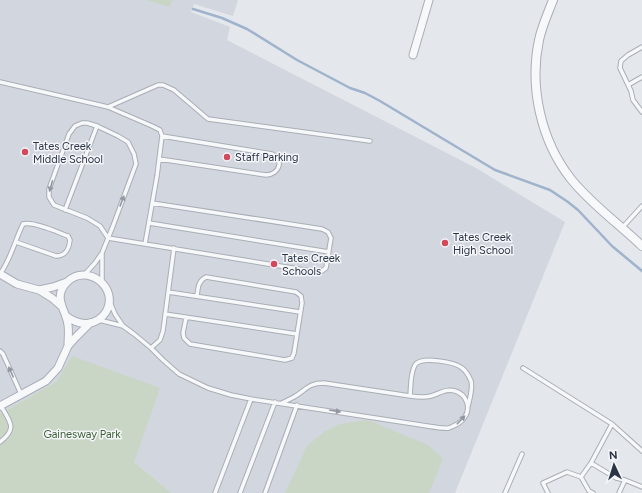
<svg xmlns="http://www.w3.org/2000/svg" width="642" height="493" font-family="Figtree,sans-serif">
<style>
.built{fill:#d2d6de}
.green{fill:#c9d6c5}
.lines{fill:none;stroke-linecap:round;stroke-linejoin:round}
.stream{stroke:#9fb4cc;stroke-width:2.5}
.service-casing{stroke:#a9aeb7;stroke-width:5.5}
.minor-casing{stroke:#a9aeb7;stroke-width:9}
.tertiary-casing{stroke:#a9aeb7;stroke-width:10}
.service{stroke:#f7f8fa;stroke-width:3.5}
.minor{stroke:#f7f8fa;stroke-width:7}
.tertiary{stroke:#f7f8fa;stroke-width:8}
.oneway{fill:#9196a0}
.poi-dot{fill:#d1495b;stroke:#f4f6f9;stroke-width:1.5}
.labels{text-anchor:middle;stroke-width:3;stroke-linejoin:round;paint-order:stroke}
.poi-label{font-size:11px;fill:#2b3445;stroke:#f4f6f9;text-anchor:start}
.park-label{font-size:11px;fill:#3f6138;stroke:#f4f6f9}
</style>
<rect width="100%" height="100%" fill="#e4e7ec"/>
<path class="built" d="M0 0H238L233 16 194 4 191 12 230 27 227 40 476 168 565 222 455 493H172L134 462 57 381 0 414Z"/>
<path class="green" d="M146 0H172L170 7Z
M72 356 160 388 134 462 172 493H0V414L57 381Z
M368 420 428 445 443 459 429 493H285L307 446 324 432 340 424Z"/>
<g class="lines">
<path class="stream" d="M193 9 222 18 247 29 297 60 350 88 365 93 380 101 495 170 550 190 568 202 578 210 612 246 642 271"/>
<g class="service-casing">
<path id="service" d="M642 47 628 55 621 61 620 68 631 91 633 100 642 112
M0 82 108 107 152 126 160 130 162 136 157 176 145 244
M628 85 642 77
M108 107 158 85H163L174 90 208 119 370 141
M159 159 266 175C280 174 284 160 272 154L162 136
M65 210 97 126
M149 223 329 252
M622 228 642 206
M0 274C11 259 15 240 23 224 33 221 57 232 68 236L70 240C69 249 66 256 56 256L16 242
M85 274 95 263 102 253 113 226 130 180 136 164 134 154 128 142 118 136 97 126 87 123H82L75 126 69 134 49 189V197L54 205 87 218 100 226 108 238 317 272 322 271 326 268 331 238 328 232 322 229 152 203
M102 282V253
M168 292 300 312
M110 302 115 314 123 326
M165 314 297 334
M186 318 183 333 184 338 190 344 285 360 292 358 294 353 302 303 301 296 296 292 206 277C198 281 198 288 197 296
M99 320 123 326 134 334 151 348 163 360 179 374 208 388 231 395 251 399 421 425C429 426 442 429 449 428 454 426 461 423 464 418 472 408 466 394 455 391 446 388 439 394 431 396 424 398 417 397 410 396L324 383C308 383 306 390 294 397 290 399 286 401 282 403
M151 348 160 340 163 331 174 248
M0 351 3 354 21 394
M523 368 612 424 642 451
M410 396C411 386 410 374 415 365 421 356 455 362 462 368 466 371 469 376 471 381 473 388 470 398 468 406
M0 442C18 428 10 422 1 406
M591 463 616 478 625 480 642 487
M581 477 589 491 593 493
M215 493 251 399
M240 493 275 402
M265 493 297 405
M505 493 522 454
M548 493 543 483 567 472 581 477 591 463 612 424
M619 493 625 480"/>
</g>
<g class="minor-casing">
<path id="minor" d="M413 55 429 0
M0 274 17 284 39 290 52 298 61 306
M39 290 53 287 67 282
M66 316C79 326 96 327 106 312 120 288 87 262 67 282 52 298 66 309 68 325 69 332 68 339 68 346
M0 406 46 381 58 368 68 346 75 338 90 323"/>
</g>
<g class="tertiary-casing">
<path id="tertiary" d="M553 0C548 13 542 26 539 40 529 87 541 141 571 179 591 204 619 224 642 246"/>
</g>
<use href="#service" class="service"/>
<use href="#minor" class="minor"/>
<use href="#tertiary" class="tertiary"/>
</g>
<defs><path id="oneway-solid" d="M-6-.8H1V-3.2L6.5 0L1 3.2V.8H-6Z"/></defs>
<g class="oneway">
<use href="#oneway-solid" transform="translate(51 186) rotate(106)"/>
<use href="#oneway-solid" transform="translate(122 201) rotate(-69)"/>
<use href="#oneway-solid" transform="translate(11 372) rotate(-114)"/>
<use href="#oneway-solid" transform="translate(335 411) rotate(9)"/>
<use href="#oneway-solid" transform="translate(461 420) rotate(-46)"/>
</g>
<g class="poi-dot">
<circle cx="25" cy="152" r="4"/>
<circle cx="227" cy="157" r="4"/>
<circle cx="445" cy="243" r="4"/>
<circle cx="274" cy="264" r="4"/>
</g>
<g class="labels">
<g class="poi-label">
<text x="33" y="150">Tates Creek<tspan x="33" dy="13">Middle School</tspan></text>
<text x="235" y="161">Staff Parking</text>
<text x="453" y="241">Tates Creek<tspan x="453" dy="13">High School</tspan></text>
<text x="282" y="262">Tates Creek<tspan x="282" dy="13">Schools</tspan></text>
</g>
<g class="park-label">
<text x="82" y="438">Gainesway Park</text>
</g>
</g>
<g transform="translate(614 465) rotate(356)" stroke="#f4f6f9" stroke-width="3" paint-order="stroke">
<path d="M0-3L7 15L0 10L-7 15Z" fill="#2b3445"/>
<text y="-6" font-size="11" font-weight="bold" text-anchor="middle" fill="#2b3445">N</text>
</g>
</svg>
